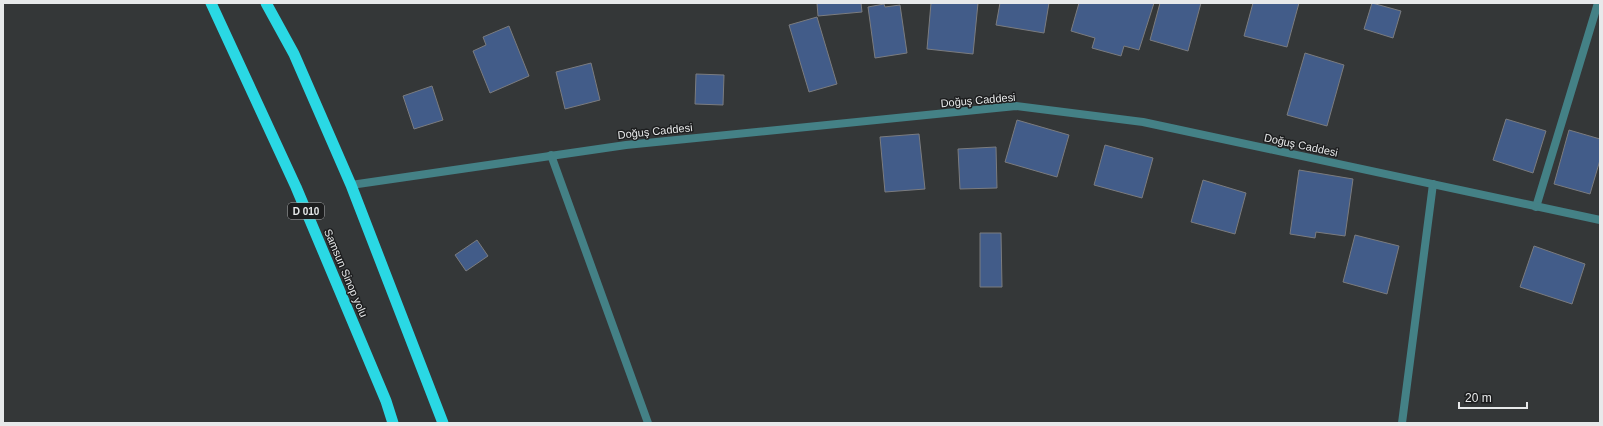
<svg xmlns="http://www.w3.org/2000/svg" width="1603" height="426" font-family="Arial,sans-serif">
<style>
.building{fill:#425c89;stroke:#7b7c7f}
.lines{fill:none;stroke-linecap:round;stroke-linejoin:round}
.minor{stroke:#448186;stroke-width:8}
.tertiary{stroke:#448186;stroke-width:8}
.trunk{stroke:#2ad8e4;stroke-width:11}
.labels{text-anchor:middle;stroke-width:3;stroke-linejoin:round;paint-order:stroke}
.shield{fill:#1d1e1f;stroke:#aaacad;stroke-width:1}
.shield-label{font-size:10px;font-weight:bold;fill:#e7e9ea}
.street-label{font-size:11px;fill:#e7e9ea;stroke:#1d1e1f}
</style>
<rect width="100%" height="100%" fill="#343738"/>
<path class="building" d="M817 3H861L862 12 818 16Z
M931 3H978L973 54 927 49Z
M1000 3H1049L1044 33 996 25Z
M1079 3H1154L1139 50 1124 46 1121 56 1092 48 1095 38 1071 31Z
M1160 3H1201L1188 51 1150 40Z
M1253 3H1299L1287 47 1244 36Z
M1372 3 1401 11 1393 38 1364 29Z
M884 4 885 7 900 5 907 53 875 58 868 7Z
M817 17 837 84 809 92 789 25Z
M509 26 529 76 490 93 473 51 486 45 483 37Z
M1305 53 1344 65 1327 126 1287 115Z
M591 63 600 100 565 109 556 72Z
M696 74 724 75 723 105 695 104Z
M432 86 443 120 414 129 403 96Z
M1506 119 1546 131 1533 173 1493 160Z
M1017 120 1069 135 1057 177 1005 162Z
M1569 130 1600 139V160L1590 194 1554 184Z
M919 134 925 189 885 192 880 137Z
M1105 145 1153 158 1142 198 1094 185Z
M996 147 997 188 960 189 958 149Z
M1299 170 1353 179 1345 236 1316 232 1315 238 1290 234Z
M1203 180 1246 193 1235 234 1191 222Z
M980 233H1001L1002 287H980Z
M1355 235 1399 246 1387 294 1343 282Z
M477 240 488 256 466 271 455 255Z
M1534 246 1585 264 1572 304 1520 287Z"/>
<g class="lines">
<path class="minor" d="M551 155 648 423
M1536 207 1598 3
M1402 423 1433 184"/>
<path class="tertiary" d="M351 185 626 145 1016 106 1143 122 1600 220"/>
<path class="trunk" d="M211 3 296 187 386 401 393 423
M266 3 294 54 351 185 443 423"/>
</g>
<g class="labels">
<rect class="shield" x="288" y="203" width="36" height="16" rx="3"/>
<g class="shield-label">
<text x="306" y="215">D 010</text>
</g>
<g class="street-label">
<text transform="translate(978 100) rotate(-5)" y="4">Doğuş Caddesi</text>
<text transform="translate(655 131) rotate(-6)" y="4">Doğuş Caddesi</text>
<text transform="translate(1301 145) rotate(12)" y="4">Doğuş Caddesi</text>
<text transform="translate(346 273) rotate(67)" y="4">Samsun Sinop yolu</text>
</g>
</g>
<rect width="1603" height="426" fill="none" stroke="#e7e9ea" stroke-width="8"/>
<path d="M1459 402v6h68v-6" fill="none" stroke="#e7e9ea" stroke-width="2"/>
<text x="1465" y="402" font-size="12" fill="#e7e9ea" stroke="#1d1e1f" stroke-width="3" paint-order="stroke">20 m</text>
</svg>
